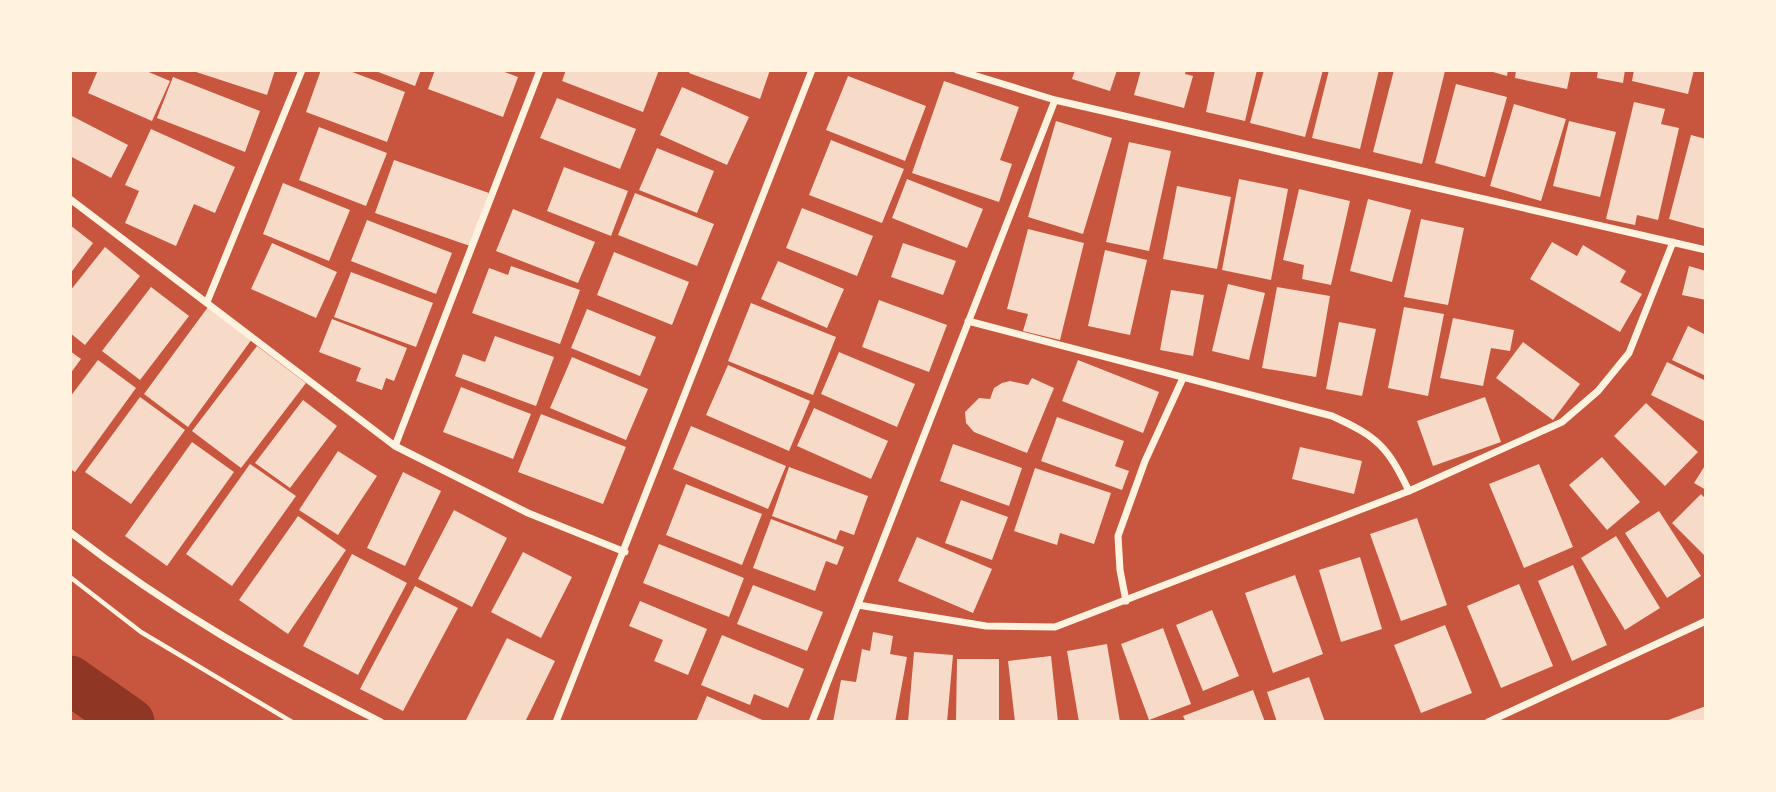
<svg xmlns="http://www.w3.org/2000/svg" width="1776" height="792" font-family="'PT Sans Narrow',sans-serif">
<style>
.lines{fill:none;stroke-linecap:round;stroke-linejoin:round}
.river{stroke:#8f3625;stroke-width:49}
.building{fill:#f7dbc8}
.path{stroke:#fff3e0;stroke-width:4.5}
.minor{stroke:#fff3e0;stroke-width:7}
</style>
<rect width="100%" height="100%" fill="#c8553d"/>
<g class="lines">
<path class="river" d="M70 680 130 722"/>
</g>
<path class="building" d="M98 70H144L170 81 152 121 88 93Z
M190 70H275L267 95Z
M321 70H347L405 92 387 142 306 112Z
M373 70H421L415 86Z
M435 70H499L518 77 503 117 428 89Z
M566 70H659L643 112 562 81Z
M690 70H770L760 99 689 73Z
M1075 70H1117L1110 91 1072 79Z
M1141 70H1186L1185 74 1193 76 1184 108 1134 95Z
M1215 70H1257L1245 121 1206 112Z
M1264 70H1323L1305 137 1250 123Z
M1329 70H1379L1360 149 1312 138Z
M1394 70 1445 71 1422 164 1373 152Z
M1486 70H1508L1507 76Z
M1516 70H1571L1567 89 1515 78Z
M1598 70H1625L1623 83 1597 78Z
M1634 70H1694L1688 94 1632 81Z
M848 76 926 106 905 161 826 130Z
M173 77 260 111 245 152 157 118Z
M944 81 1019 107 1000 160 1012 164 999 202 912 173Z
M1456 84 1507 97 1485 177 1435 163Z
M682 87 749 117 727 165 660 135Z
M557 98 636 129 620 169 540 138Z
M1634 102 1665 109 1661 124 1679 128 1658 220 1637 215 1635 225 1606 219Z
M1514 104 1566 119 1541 201 1490 186Z
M70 115 128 145 111 178 70 156Z
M1056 121 1112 138 1083 234 1028 217Z
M1569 121 1616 132 1600 197 1553 186Z
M319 127 387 153 366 206 299 180Z
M151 129 235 167 215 213 194 204 176 246 125 223 139 191 125 185Z
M1691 135 1706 139V229L1669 219Z
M831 140 904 169 882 223 809 195Z
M1129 142 1171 151 1149 251 1106 242Z
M657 148 714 171 697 213 639 190Z
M394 160 489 193 470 246 375 213Z
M564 167 628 191 611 236 547 211Z
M907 179 983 209 967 248 892 218Z
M1239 179 1288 189 1271 280 1222 270Z
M283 183 350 210 329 261 263 234Z
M1177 186 1231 197 1217 269 1163 259Z
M1299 189 1350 201 1331 285 1302 279 1304 265 1283 260Z
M635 193 714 224 697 266 618 235Z
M1368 199 1411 210 1392 282 1350 271Z
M802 208 873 236 857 276 786 248Z
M513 209 595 242 578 283 496 251Z
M1421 219 1464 228 1448 305 1404 297Z
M367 220 452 253 436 294 351 261Z
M70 225 93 243 70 274Z
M1028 229 1084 243 1060 340 1023 331 1028 314 1007 309Z
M1552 242 1577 256 1583 245 1626 271 1620 282 1642 294 1620 332 1530 279Z
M272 243 337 272 316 318 251 289Z
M903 243 956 261 943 295 891 277Z
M105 247 140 276 85 345 70 333V291Z
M1105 250 1147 260 1130 335 1088 326Z
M614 252 689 282 672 325 597 295Z
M778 261 844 289 827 328 761 299Z
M511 266 580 290 560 344 472 313 489 268 508 275Z
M1689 266 1706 271V300L1682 295Z
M351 272 433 303 416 347 334 317Z
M1228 284 1265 293 1249 360 1212 351Z
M151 287 189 316 140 380 102 351Z
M1277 287 1330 296 1316 377 1262 368Z
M1171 290 1204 295 1193 356 1160 350Z
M879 300 947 325 929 372 862 347Z
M751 303 836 337 813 395 728 361Z
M208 307 252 339 188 427 144 394Z
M1404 307 1444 314 1428 396 1388 388Z
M587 309 656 337 640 376 571 348Z
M1453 318 1514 330 1510 351 1491 348 1483 386 1440 378Z
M332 319 407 348 394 381 386 378 382 390 356 381 361 368 319 352Z
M1339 322 1376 329 1362 396 1326 389Z
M1688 326 1706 335V376L1672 360Z
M495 336 554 357 536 406 455 376 463 354 485 362Z
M1523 342 1580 384 1553 420 1496 378Z
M257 346 306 383 241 468 192 431Z
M70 351 81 359 70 374Z
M839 352 915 384 897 427 821 394Z
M572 357 648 389 626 440 550 408Z
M98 360 136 388 75 472 70 469V397Z
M1078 360 1159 392 1143 433 1062 401Z
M1667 362 1706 381V422L1651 395Z
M728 365 810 401 789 451 706 415Z
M1032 378 1054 388 1027 453 974 432 966 423 965 412 979 398 990 399 994 388 1002 383 1010 381 1028 385Z
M461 387 531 414 513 459 443 432Z
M140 397 185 430 131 504 85 472Z
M1485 397 1501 442 1433 466 1417 421Z
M303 400 337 426 290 488 255 463Z
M1646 403 1698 452 1665 486 1614 436Z
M814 408 888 441 871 479 797 446Z
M541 414 626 447 603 504 518 472Z
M1057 417 1124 441 1115 466 1129 471 1122 490 1041 461Z
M691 426 786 466 768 509 673 469Z
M192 442 234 472 167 566 125 536Z
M953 444 1022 468 1009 506 940 481Z
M1300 447 1362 461 1354 494 1292 479Z
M338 451 377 476 338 535 299 510Z
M1602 457 1640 502 1607 530 1569 485Z
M250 464 296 496 232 586 186 554Z
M1539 464 1573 547 1524 568 1489 484Z
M1706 464V490L1694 483Z
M789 467 868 496 854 535 840 530 836 540 772 516Z
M1035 468 1111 493 1094 544 1060 533 1057 545 1014 531Z
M403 472 441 491 405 566 367 548Z
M686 484 762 514 742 565 666 535Z
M1701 494 1706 499V557L1672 523Z
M961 500 1008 517 992 560 945 543Z
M454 510 507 538 472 607 418 579Z
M1659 511 1701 576 1667 598 1625 533Z
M298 516 346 550 288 634 239 600Z
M1417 518 1447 605 1401 621 1370 534Z
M771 519 844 547 837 565 826 561 815 591 753 568Z
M1616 536 1660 608 1625 630 1581 558Z
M917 537 992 569 973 613 898 581Z
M659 544 744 578 729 617 643 583Z
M523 552 572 577 541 638 491 612Z
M352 554 407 583 358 675 303 646Z
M1360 557 1382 629 1341 642 1319 570Z
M1573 565 1607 645 1572 661 1538 581Z
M1295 575 1323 654 1273 673 1245 593Z
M1519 584 1553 666 1501 688 1467 606Z
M753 585 823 612 807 651 737 624Z
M415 586 458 608 403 711 360 689Z
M640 601 707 629 688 675 654 661 663 640 629 626Z
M1212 610 1239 676 1203 691 1176 625Z
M1445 625 1472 693 1421 713 1394 645Z
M1163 628 1191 704 1149 720 1121 644Z
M873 632 893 636 890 654 907 657 895 722H833L841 680 856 682 862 649 870 651Z
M722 635 804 669 788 708 754 694 750 705 701 685Z
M507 638 555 661 525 722H465Z
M1107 644 1120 722H1079L1067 651Z
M914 652 953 655 947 722H908Z
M1051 656 1058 722H1015L1008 661Z
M957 659H999V722H956Z
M1309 677 1325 722H1277L1267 692Z
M1253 690 1265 722H1186L1183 716Z
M707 696 767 722H696Z
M1706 706V722H1663Z"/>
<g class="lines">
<path class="path" d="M70 577 141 632 292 722"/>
<path class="minor" d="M957 70 1055 100 1706 250
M70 199 395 446 528 513 625 552
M207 302 302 70
M968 321 1332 416C1378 437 1387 446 1409 491
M395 446 540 70
M70 532C172 611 267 664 381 722
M1126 601 1120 570 1118 536 1145 461 1183 378
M858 605 986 626 1055 627 1409 491 1562 422 1598 391 1629 353 1673 242
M556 722 812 70
M812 722 1055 100
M1488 722 1706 621"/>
</g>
<rect width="1776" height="792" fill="none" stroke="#fff3e0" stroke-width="144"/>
</svg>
